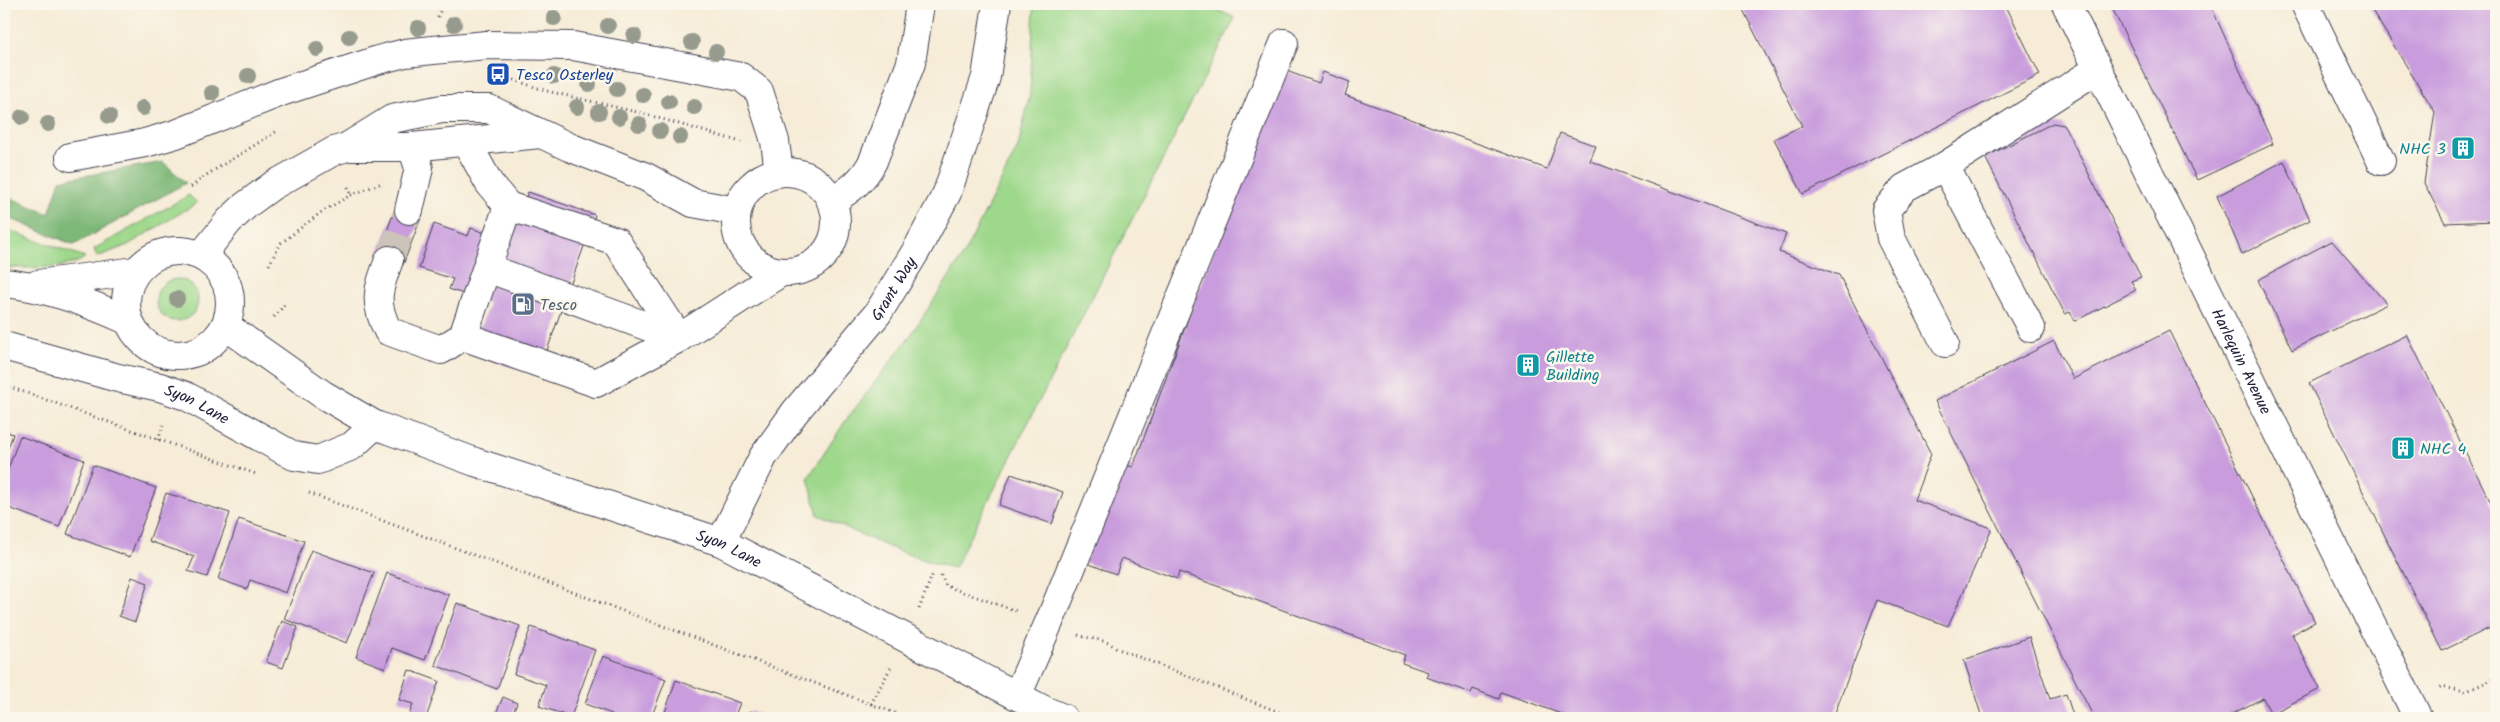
<svg xmlns="http://www.w3.org/2000/svg" width="2500" height="722" font-family="Kalam,sans-serif">
<style>
.green{fill:#9ed88b;stroke:#607d63}
.forest{fill:#7eb877;stroke:#506d59}
.building{fill:#c99ddd}
.lines{fill:none;stroke-linecap:round;stroke-linejoin:round}
.minor-tunnel{stroke:#ccc4b8;stroke-width:28;stroke-dasharray:28 14;stroke-linecap:butt}
.minor-casing{stroke:#424052;stroke-width:30}
.major-casing{stroke:#424052;stroke-width:30}
.path{stroke:#424052;stroke-width:3;stroke-dasharray:1 4;stroke-linecap:butt}
.minor{stroke:#fff;stroke-width:28}
.major{stroke:#fff;stroke-width:28}
.tree{fill:#969b8e}
.labels{text-anchor:middle;stroke-width:5;stroke-linejoin:round;paint-order:stroke}
.transit-label{font-size:16px;fill:#164399;stroke:#fbf7ec;text-anchor:start}
.culture-label{font-size:16px;fill:#0d838f;stroke:#fbf7ec;text-anchor:start}
.street-label{font-size:16px;fill:#22223b;stroke:#fbf7ec}
.service-label{font-size:16px;fill:#4e5e75;stroke:#fbf7ec;text-anchor:start}
</style>
<rect width="100%" height="100%" fill="#fbf7ec"/>
<filter id="ink" filterUnits="userSpaceOnUse"><feTurbulence type="fractalNoise" baseFrequency=".02" numOctaves="2"/><feDisplacementMap in="SourceGraphic" scale="10" xChannelSelector="R" yChannelSelector="G"/><feConvolveMatrix kernelMatrix="1 2 1 2 8 2 1 2 1" color-interpolation-filters="sRGB"/></filter>
<filter id="wash" filterUnits="userSpaceOnUse"><feTurbulence type="fractalNoise" baseFrequency=".0096" numOctaves="4" result="noise"/><feDisplacementMap in="SourceGraphic" scale="20" xChannelSelector="R" yChannelSelector="G"/><feGaussianBlur stdDeviation="1.12" result="paint"/><feColorMatrix in="noise" values="0 0 0 0 0 0 0 0 0 0 0 0 0 0 0 0 0 1.4 0 .05"/><feComposite in="paint" operator="in"/></filter>
<g filter="url(#wash)">
<rect width="100%" height="100%" fill="#f6ecd7"/>
<path class="green" d="M1034 4H1205L1235 18 954 568C907 558 862 535 818 515L808 478 844 423 910 336 964 254 1018 147 1030 94Z
M189 195 197 203 128 245 97 257 94 249Z
M4 229 85 257C72 271 23 267 4 268Z
M156 300a21 21 0 1 1 42 0a21 21 0 1 1-42 0Z"/>
<path class="forest" d="M163 162 186 183 74 245 4 216V195L49 214 60 180Z"/>
<g id="blocks">
<path class="building" d="M1740 4H2005L2040 75 1803 194 1774 139 1802 126Z
M2110 4H2210L2273 144 2197 180Z
M2368 4H2496L2495 221 2445 223 2424 183 2435 112Z
M1281 69 1319 83 1323 72 1350 82 1345 95 1547 169 1560 133 1596 146 1590 161 1786 234 1779 252 1839 275 1931 454 1914 500 1989 527 1991 531 1948 626 1877 600 1833 718H1572L1501 692 1499 699 1473 689 1471 693 1426 677 1428 672 1402 663 1405 655 1179 572 1177 579 1122 558 1116 574 1084 562 1126 465 1133 467Z
M2053 123 2064 125 2141 277 2131 281 2136 290 2075 321 2070 312 2065 314 1985 157Z
M2284 161 2310 220 2242 254 2217 196Z
M528 192 595 215 538 376 471 353 489 303 449 289 453 279 419 268 434 224 468 236 471 228 510 242Z
M396 206 422 215 403 265 378 256Z
M2332 241 2387 304 2292 350 2258 280Z
M2169 331 2315 622 2292 634 2320 689 2271 714 2263 698 2224 718H2094L1935 401 2054 341 2073 379Z
M2407 335 2496 513V625L2442 651 2309 383Z
M4 431 13 434 4 460Z
M20 436 84 460 59 527 4 506V480Z
M93 465 156 488 130 557 67 534Z
M1011 474 1063 492 1052 524 999 505Z
M166 493 230 513 207 577 188 571 194 557 149 541Z
M239 519 304 541 286 593 250 580 247 589 218 579Z
M311 550 374 573 347 643 284 619Z
M387 573 449 595 425 660 392 648 385 668 356 657Z
M132 577 148 583 135 622 119 616Z
M457 603 520 626 497 689 435 665Z
M282 621 298 627 283 668 266 662Z
M531 627 595 650 571 717 539 706 546 685 514 674Z
M2029 637 2050 699 2066 694 2074 718H1982L1964 660Z
M603 656 666 679 651 718H611L612 714 585 704Z
M409 670 439 681 426 718H408L413 704 399 700Z
M676 680 740 703 734 718H663Z
M503 697 517 703 511 718H494Z
M750 711 769 718H747Z"/>
</g>
</g>
<g filter="url(#ink)">
<use href="#blocks" fill-opacity="0" stroke="#424052" stroke-width="1"/>
<g class="lines">
<path class="minor-tunnel" d="M389 260 409 210"/>
<g class="minor-casing">
<g id="minor">
<path id="s1" d="M2066 4 2418 718"/>
<path d="M2305 4 2381 161"/>
<path d="M347 147H412L540 134"/>
<path d="M70 157 145 143 176 134 281 92 378 60 405 53 433 50 487 45 573 46 741 77 759 91 775 141 779 172"/>
<path d="M1945 166 2031 328"/>
<circle cx="786" cy="222" r="50"/>
<path d="M831 202C850 190 863 181 873 161L911 63 920 4"/>
<path d="M409 210 419 168 412 147"/>
<path d="M201 256 229 221 246 205 272 186 334 151 347 147 392 119 442 109H489L569 147 646 177 693 203 736 211"/>
<path d="M389 260C378 290 373 301 388 331L441 350 463 336 508 206"/>
<path d="M487 268 679 338 780 273"/>
<path d="M463 336 596 383 679 338 616 241 508 206 489 183 467 143"/>
<path d="M1945 343 1891 238 1886 210 1904 188 1945 166 2098 69"/>
<path id="s2" d="M4 346 118 378 160 387 186 396 294 456 318 460 352 446 375 425"/>
<path id="s3" d="M721 542 763 457 795 412 878 313 916 251 947 193 986 77 997 4"/>
<path d="M1017 696 1053 613 1284 43"/>
</g>
</g>
<g class="major-casing">
<g id="major">
<circle cx="178" cy="303" r="52"/>
<path d="M4 283C47 287 90 303 129 321"/>
<path d="M38 284 136 271"/>
<path id="s4" d="M226 326 322 394 375 425 475 462 721 542 1046 711 1063 718"/>
</g>
</g>
<path class="path" d="M438 17 443 4
M514 80 547 91 641 113 741 142
M191 187 208 174 279 130
M348 187 351 195
M269 265 281 243 323 211 351 195 382 183
M274 317 286 303
M4 385 256 474
M158 440 164 423
M309 493 908 718
M941 575 946 586 1019 612
M919 609 933 573
M1078 635C1092 640 1104 638 1116 648L1294 718
M2440 687 2467 691 2496 678
M871 704 891 667
M2373 718 2380 713"/>
<use href="#minor" class="minor"/>
<use href="#major" class="major"/>
</g>
<g class="tree">
<circle cx="554" cy="18" r="8"/>
<circle cx="454" cy="24" r="8"/>
<circle cx="608" cy="26" r="8"/>
<circle cx="418" cy="28" r="8"/>
<circle cx="634" cy="36" r="8"/>
<circle cx="349" cy="37" r="8"/>
<circle cx="692" cy="42" r="8"/>
<circle cx="317" cy="49" r="8"/>
<circle cx="716" cy="52" r="8"/>
<circle cx="248" cy="76" r="8"/>
<circle cx="554" cy="76" r="8"/>
<circle cx="589" cy="84" r="8"/>
<circle cx="617" cy="89" r="8"/>
<circle cx="212" cy="93" r="8"/>
<circle cx="643" cy="95" r="8"/>
<circle cx="669" cy="102" r="8"/>
<circle cx="577" cy="107" r="8"/>
<circle cx="694" cy="107" r="8"/>
<circle cx="143" cy="108" r="8"/>
<circle cx="599" cy="112" r="8"/>
<circle cx="109" cy="116" r="8"/>
<circle cx="22" cy="117" r="8"/>
<circle cx="619" cy="117" r="8"/>
<circle cx="48" cy="124" r="8"/>
<circle cx="639" cy="124" r="8"/>
<circle cx="660" cy="131" r="8"/>
<circle cx="680" cy="137" r="8"/>
<circle cx="177" cy="299" r="8"/>
</g>
</g>
<defs>
<g id="bus-square" transform="scale(1.25)"><rect x="-9" y="-9" width="18" height="18" rx="4" fill="#1a4fb4" stroke="#fbf7ec"/><path d="M-5-6H5V4H4V6H2V4H-2V6H-4V4H-5ZM-3.5-4V0h7V-4ZM-3.5 1.2v1.5H-2V1.2ZM2 1.2v1.5H3.5V1.2Z" fill="#fff"/></g>
<g id="building-square" transform="scale(1.25)"><rect x="-9" y="-9" width="18" height="18" rx="4" fill="#0f9aa8" stroke="#fbf7ec"/><path d="M-4-6H4V6H1V3H-1V6H-4ZM-2.5-4.3h1.7v1.8h-1.7ZM.8-4.3h1.7v1.8H.8ZM-2.5-1h1.7V.8h-1.7ZM.8-1h1.7V.8H.8Z" fill="#fff"/></g>
<g id="fuel-square" transform="scale(1.25)"><rect x="-9" y="-9" width="18" height="18" rx="4" fill="#5c6f8a" stroke="#fbf7ec"/><path d="M-5.5-6h7V0h2V4h1.3V-2.5L3-4.5l.8-.8L6-3V5H2.5V1h-1V6h-7ZM-4.2-4.7v3.2H.2V-4.7Z" fill="#fff"/></g>
</defs>
<g fill-rule="evenodd">
<use href="#bus-square" x="498" y="74"/>
<use href="#building-square" x="2463" y="148"/>
<use href="#fuel-square" x="523" y="304"/>
<use href="#building-square" x="1528" y="365"/>
<use href="#building-square" x="2403" y="448"/>
</g>
<g class="labels">
<g class="transit-label">
<text x="516" y="80">Tesco Osterley</text>
</g>
<g class="culture-label">
<text x="2446" y="154" text-anchor="end">NHC 3</text>
<text x="1546" y="362">Gillette<tspan x="1546" dy="18">Building</tspan></text>
<text x="2420" y="454">NHC 4</text>
</g>
<g class="street-label">
<text dy="6" stroke="none"><textPath href="#s3" startOffset="308">Grant Way</textPath></text>
<text dy="6" stroke="none"><textPath href="#s1" startOffset="398">Harlequin Avenue</textPath></text>
<text dy="6" stroke="none"><textPath href="#s2" startOffset="202">Syon Lane</textPath></text>
<text dy="6" stroke="none"><textPath href="#s4" startOffset="554">Syon Lane</textPath></text>
</g>
<g class="service-label">
<text x="540" y="310">Tesco</text>
</g>
</g>
<rect width="2500" height="722" fill="none" stroke="#fbf7ec" stroke-width="20"/>
</svg>
